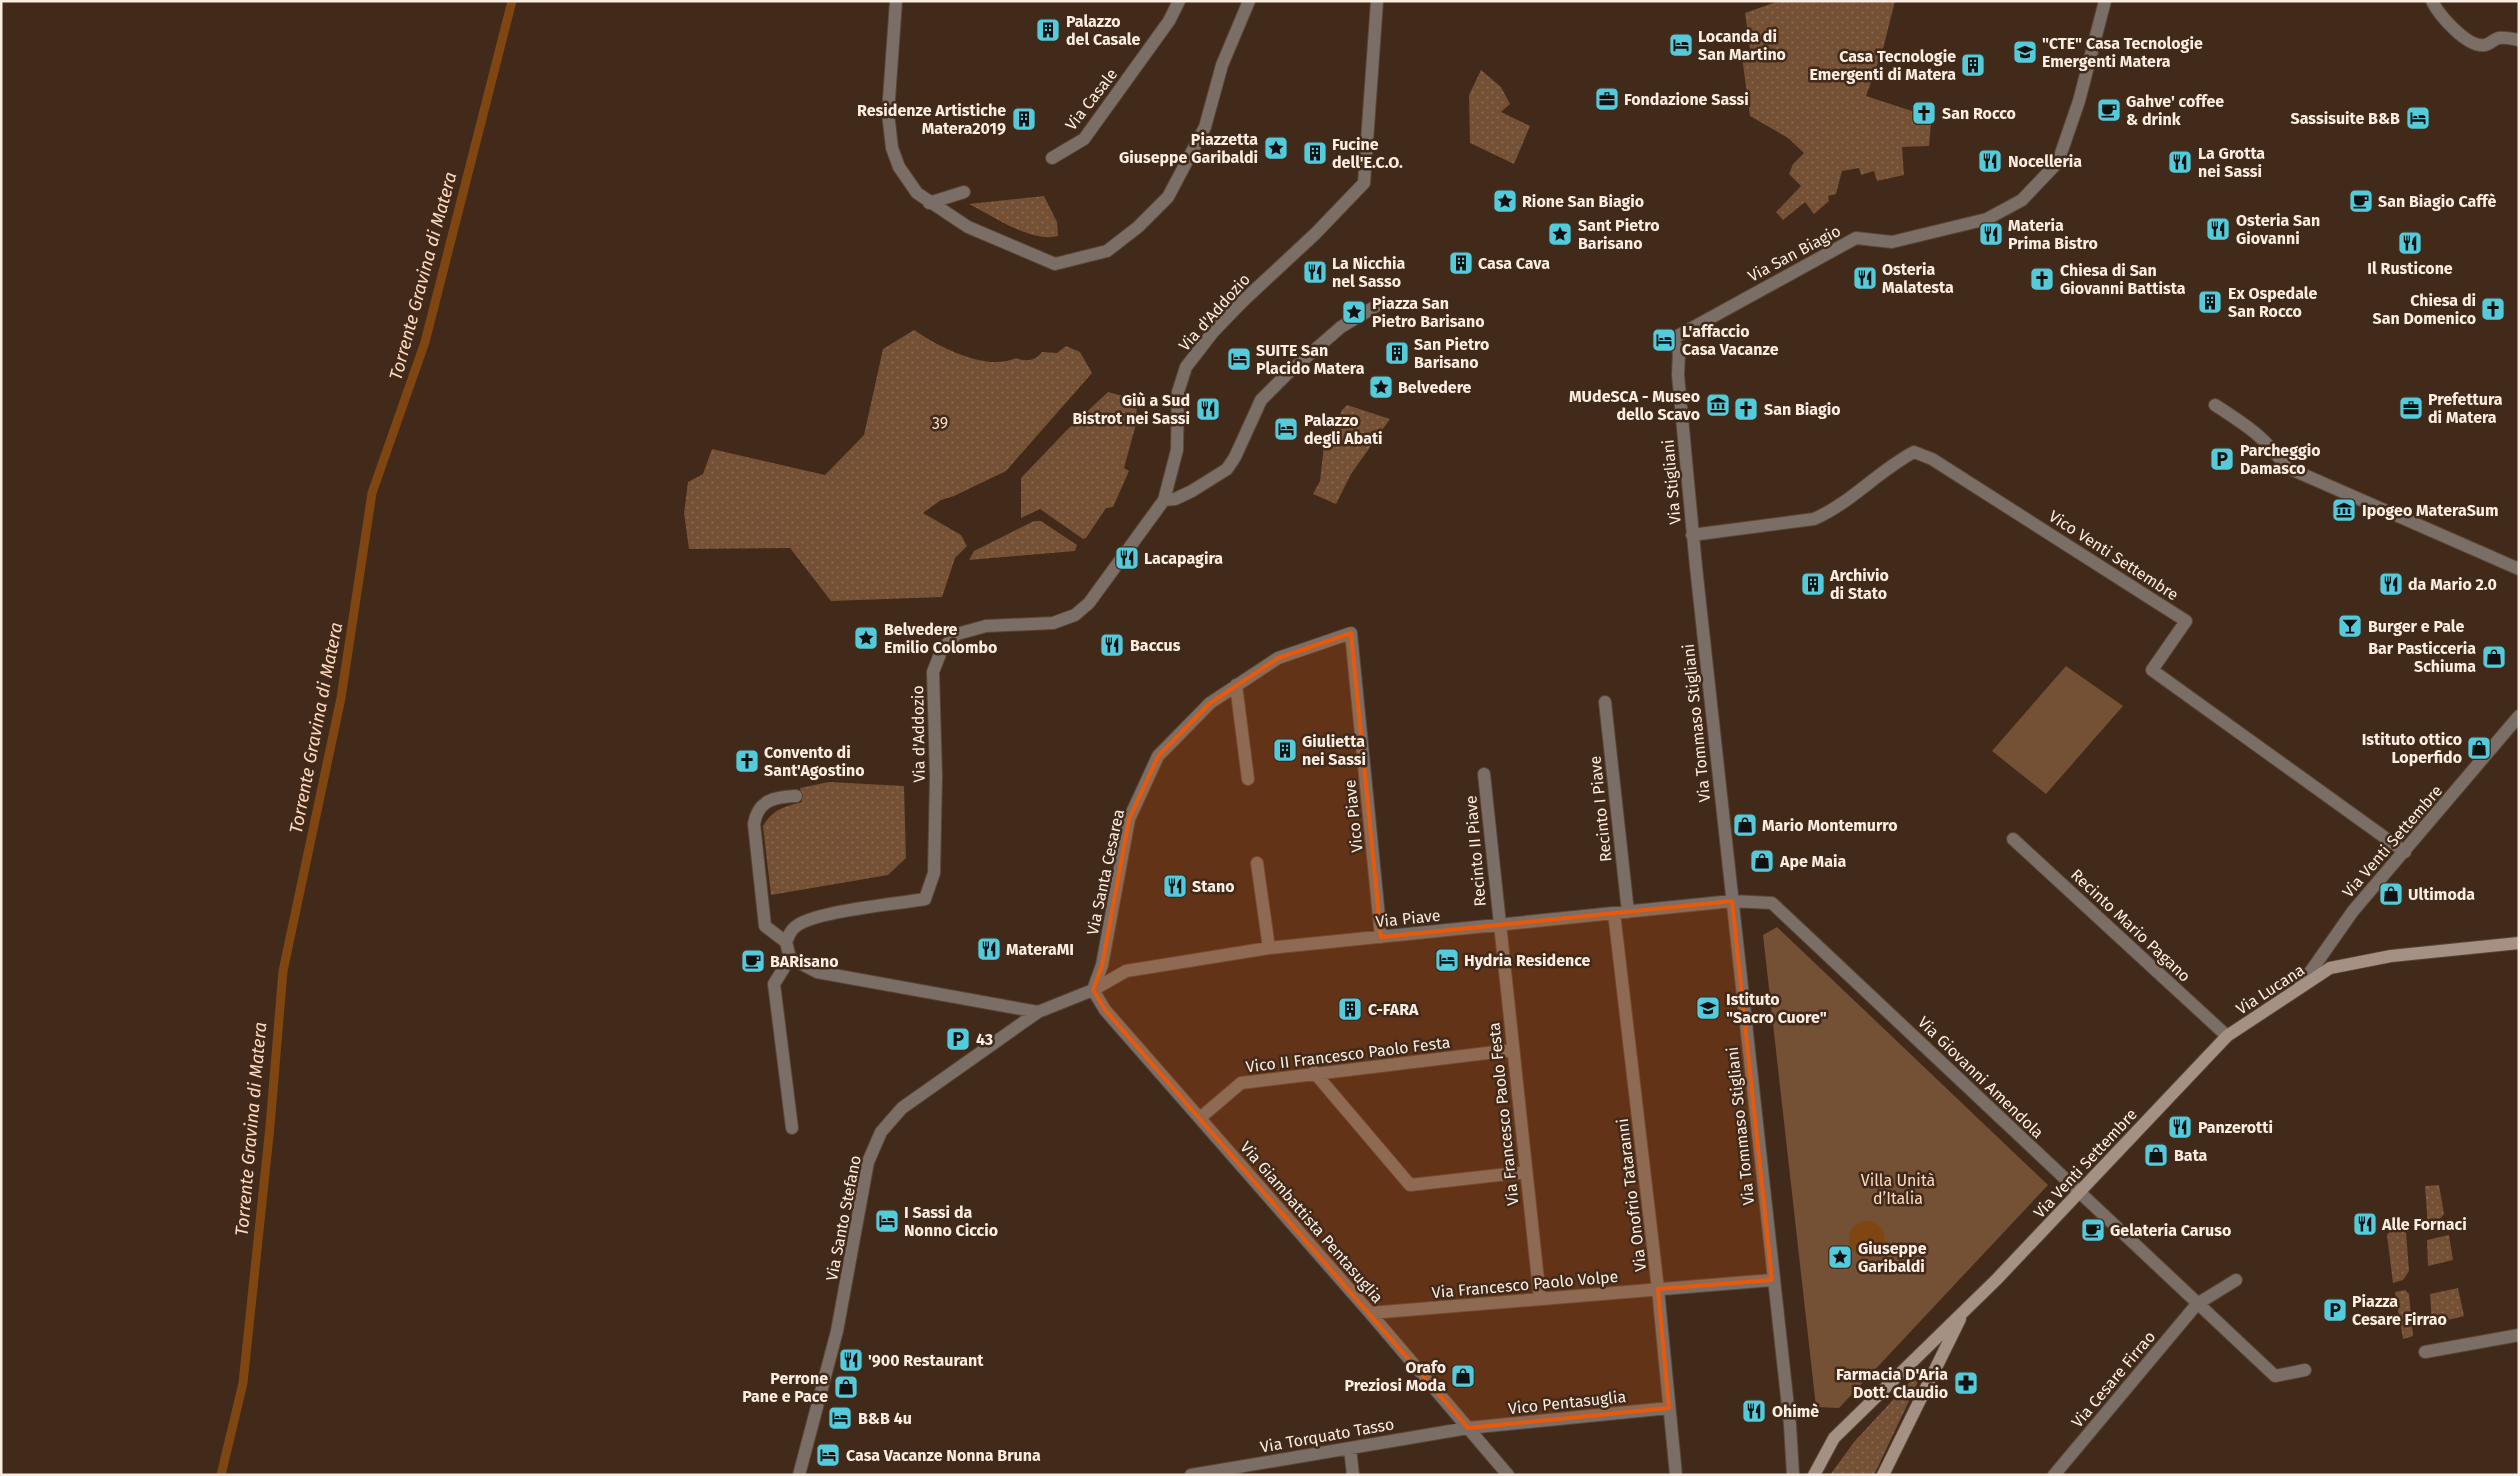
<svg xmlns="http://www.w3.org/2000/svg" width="2520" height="1476" font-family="'Fira Sans',sans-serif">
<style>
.grass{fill:url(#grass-dots)}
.park{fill:#745035}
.water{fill:#7f4612}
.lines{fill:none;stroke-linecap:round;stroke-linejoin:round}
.stream{stroke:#7f4612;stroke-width:9}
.street-casing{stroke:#5b4535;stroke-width:14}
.secondary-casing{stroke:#5b4535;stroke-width:14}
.street{stroke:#7a6e66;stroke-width:12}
.secondary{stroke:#a49183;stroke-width:12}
.marked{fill:#e8590c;fill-opacity:0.2;stroke:#e8590c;stroke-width:4;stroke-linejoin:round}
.labels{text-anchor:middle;stroke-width:5;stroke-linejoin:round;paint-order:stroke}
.poi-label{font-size:16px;font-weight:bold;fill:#fcede2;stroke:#412a19;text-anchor:start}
.street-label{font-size:16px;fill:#fcede2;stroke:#412a19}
.park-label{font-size:16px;fill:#fddac1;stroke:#412a19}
.water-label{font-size:18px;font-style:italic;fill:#fcd9c0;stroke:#412a19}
</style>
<defs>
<pattern id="grass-dots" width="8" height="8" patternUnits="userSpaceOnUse" patternTransform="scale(1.25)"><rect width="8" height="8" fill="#745035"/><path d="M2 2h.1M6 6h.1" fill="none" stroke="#896a52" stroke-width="1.8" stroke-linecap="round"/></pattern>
</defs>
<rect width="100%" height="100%" fill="#412a19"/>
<path class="grass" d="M1779 1H1895L1883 49 1866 96 1915 112 1913 116 1928 121 1927 123 1931 124 1929 146 1902 147 1904 175 1877 181 1874 171 1861 175 1859 168 1842 171 1836 194 1828 196 1829 201 1814 214 1805 202 1783 220 1776 212 1801 186 1789 174 1793 164 1804 153 1788 138 1750 116 1742 57 1750 49 1745 13Z
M1481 70 1501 87 1510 104 1501 112 1530 126 1514 164 1470 143 1469 95Z
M1044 196 1057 222 1058 236C1031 243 993 216 969 204Z
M914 330C939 347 987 372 1016 358 1026 362 1035 361 1042 352L1057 353 1066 346 1080 352 1092 373 1006 471 954 496 941 500 923 513 961 535 967 546 955 558 942 597 831 601 790 548 689 549 684 513 688 482 703 474 712 449 825 475 864 435 883 349Z
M1108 392 1137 400 1136 424 1124 468 1129 471 1113 507 1106 508 1086 538 1083 539 1040 509 1021 518V478L1066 431Z
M1347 405 1390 419 1351 474 1336 504 1313 494 1320 481 1324 445 1330 442 1342 410Z
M1034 521H1041L1077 545 1075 551 969 560 974 551Z
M829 782 904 786 906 858 888 875 771 895 763 826C773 809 784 807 802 802L800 788Z
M2439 1185 2444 1214 2435 1225 2428 1227 2425 1186Z
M2405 1219 2409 1271 2403 1280 2393 1283 2387 1235 2395 1225Z
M2449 1235 2453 1260 2428 1266 2427 1240Z
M2458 1288 2464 1316 2432 1324 2430 1294Z
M2405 1290 2409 1294 2413 1336 2403 1339 2395 1292Z
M1915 1376 1918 1382 1874 1475H1830L1854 1442Z"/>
<path class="park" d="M2066 666 2123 706 2046 794 1992 751Z
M1777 927 2048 1185 1839 1408 1816 1407 1763 935Z"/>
<path class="water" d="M1849 1239a18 18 0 1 1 36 0a18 18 0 1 1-36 0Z"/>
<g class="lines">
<path class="stream" d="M221 1475 243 1383 270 1126 283 971 341 698 372 493 425 342 512 1"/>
<g class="street-casing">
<path id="street" d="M896 1 888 113 892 148 899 167 917 193 968 227 1055 264 1107 251 1138 227 1168 197 1205 127 1222 65 1249 1
M1377 1 1364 183 1315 234 1244 300 1213 332 1186 367 1178 392 1177 450 1164 500 1089 603 1075 615 1053 623 986 626 957 634 942 649 933 672 936 776 934 873 925 899C898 904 811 911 794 928 790 931 788 938 786 942L790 958 817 972 1038 1012 1093 990 1126 971 1269 948 1732 901 1772 903 2275 1376 2305 1370
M2432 1C2439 15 2467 48 2485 45 2490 44 2494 39 2499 38 2505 37 2513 39 2519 40
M1052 158 1084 139 1169 21 1179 1
M929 203 964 192
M2215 405C2246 425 2265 437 2286 467L2519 569
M1164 500 1175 499 1192 491 1227 469 1235 457 1261 400 1287 374 1341 327 1376 306
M1692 535 1814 519C1851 503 1878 471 1914 452L1932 459 2186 621 2152 670 2405 852
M1236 685 1248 779
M1605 702 1628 912
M1484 774 1540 1299
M2013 839 2227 1036
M1257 863 1269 948
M1614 913 1658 1289 1676 1475
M786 942 765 926 754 824C758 800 774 797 796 796
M790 958 774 984 792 1128
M2299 988 2353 911 2519 716
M1093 990 1102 965 1129 819 1158 756 1210 703 1278 658 1351 633 1381 937
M1093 990 1105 1010 1370 1313 1508 1475
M1314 1072 1410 1185 1526 1172
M1200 1118 1241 1083 1512 1050
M1370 1313 1772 1280
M2425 1352 2519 1335
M1350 1448 1353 1475
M799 1475 837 1331 868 1162 881 1132 902 1108 1038 1012
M1191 1475 1468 1428 1669 1408
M1793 1475 1790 1425 1696 567 1678 375 1679 352 1672 339 1856 238 1892 242 1987 219 2022 200 2058 162 2079 101 2105 1
M2054 1475 2197 1304 2236 1280"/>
</g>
<g class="secondary-casing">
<path id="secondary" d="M1814 1475 1834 1438 1996 1280 2227 1036 2330 968 2391 956 2519 943
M1883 1475 1960 1319"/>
</g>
<use href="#street" class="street"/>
<use href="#secondary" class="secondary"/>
</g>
<path class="marked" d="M1351 633 1381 937 1732 901 1772 1280 1658 1289 1669 1408 1468 1428 1105 1010 1093 990 1102 965 1129 819 1158 756 1210 703 1278 658Z"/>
<defs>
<g id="building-square" transform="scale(1.25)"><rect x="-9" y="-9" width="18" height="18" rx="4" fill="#53cbdb" stroke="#412a19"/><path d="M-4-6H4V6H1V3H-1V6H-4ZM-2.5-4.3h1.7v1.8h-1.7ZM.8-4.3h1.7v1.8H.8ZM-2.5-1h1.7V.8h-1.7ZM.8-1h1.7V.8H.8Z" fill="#111"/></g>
<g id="hotel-square" transform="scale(1.25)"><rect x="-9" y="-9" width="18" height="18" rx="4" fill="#53cbdb" stroke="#412a19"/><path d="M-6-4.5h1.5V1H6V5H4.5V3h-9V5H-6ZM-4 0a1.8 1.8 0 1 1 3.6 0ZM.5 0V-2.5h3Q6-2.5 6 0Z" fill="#111"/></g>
<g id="university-square" transform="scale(1.25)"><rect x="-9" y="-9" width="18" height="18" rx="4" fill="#53cbdb" stroke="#412a19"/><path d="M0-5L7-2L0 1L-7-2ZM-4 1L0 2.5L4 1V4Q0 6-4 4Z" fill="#111"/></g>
<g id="office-square" transform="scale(1.25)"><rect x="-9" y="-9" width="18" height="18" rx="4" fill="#53cbdb" stroke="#412a19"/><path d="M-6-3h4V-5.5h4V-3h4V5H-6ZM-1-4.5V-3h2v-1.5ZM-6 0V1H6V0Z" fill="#111"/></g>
<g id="cafe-square" transform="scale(1.25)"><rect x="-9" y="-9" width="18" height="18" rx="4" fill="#53cbdb" stroke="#412a19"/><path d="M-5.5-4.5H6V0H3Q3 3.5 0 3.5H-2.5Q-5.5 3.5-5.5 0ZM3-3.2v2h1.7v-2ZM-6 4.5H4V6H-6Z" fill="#111"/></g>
<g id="church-square" transform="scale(1.25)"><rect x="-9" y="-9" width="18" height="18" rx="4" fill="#53cbdb" stroke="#412a19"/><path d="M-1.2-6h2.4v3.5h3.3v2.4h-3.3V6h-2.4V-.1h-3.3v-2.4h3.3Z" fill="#111"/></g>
<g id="sight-square" transform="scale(1.25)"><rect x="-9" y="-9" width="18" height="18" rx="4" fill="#53cbdb" stroke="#412a19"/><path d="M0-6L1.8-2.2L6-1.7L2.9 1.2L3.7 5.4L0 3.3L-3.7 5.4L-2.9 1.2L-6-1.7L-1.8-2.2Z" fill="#111"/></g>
<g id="restaurant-square" transform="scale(1.25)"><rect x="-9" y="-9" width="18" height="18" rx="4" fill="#53cbdb" stroke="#412a19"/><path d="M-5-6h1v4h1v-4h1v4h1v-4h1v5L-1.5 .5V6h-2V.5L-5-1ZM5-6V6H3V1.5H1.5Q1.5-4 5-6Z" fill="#111"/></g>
<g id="museum-square" transform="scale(1.25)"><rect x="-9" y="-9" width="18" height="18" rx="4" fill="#53cbdb" stroke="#412a19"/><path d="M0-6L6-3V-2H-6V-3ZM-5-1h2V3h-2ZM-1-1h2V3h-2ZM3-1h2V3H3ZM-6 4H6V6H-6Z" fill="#111"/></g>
<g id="parking-square" transform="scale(1.25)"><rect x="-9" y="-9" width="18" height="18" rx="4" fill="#53cbdb" stroke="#412a19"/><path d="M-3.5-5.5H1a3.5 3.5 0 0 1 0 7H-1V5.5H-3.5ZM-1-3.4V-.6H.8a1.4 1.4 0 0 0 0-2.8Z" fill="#111"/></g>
<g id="bar-square" transform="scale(1.25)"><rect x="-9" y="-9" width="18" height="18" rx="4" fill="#53cbdb" stroke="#412a19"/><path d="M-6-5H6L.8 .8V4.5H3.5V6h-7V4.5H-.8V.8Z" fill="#111"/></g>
<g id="shop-square" transform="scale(1.25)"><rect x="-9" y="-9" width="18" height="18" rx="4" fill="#53cbdb" stroke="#412a19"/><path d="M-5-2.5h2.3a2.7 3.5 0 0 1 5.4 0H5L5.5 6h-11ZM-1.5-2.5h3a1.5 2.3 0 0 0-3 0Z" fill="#111"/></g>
<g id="school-square" transform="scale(1.25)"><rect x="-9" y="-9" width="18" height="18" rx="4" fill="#53cbdb" stroke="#412a19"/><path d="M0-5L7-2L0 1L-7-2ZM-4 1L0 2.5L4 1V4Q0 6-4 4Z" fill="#111"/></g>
<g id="pharmacy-square" transform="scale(1.25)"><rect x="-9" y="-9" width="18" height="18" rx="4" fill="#53cbdb" stroke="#412a19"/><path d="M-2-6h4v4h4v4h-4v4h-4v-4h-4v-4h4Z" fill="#111"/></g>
</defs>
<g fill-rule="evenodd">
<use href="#building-square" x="1048" y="30"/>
<use href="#hotel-square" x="1681" y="45"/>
<use href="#university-square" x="2025" y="52"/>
<use href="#building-square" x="1973" y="65"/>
<use href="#office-square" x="1607" y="99"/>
<use href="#cafe-square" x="2109" y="110"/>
<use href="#church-square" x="1924" y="113"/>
<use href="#hotel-square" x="2418" y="118"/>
<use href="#building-square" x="1024" y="119"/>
<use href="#sight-square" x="1276" y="148"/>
<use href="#building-square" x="1315" y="153"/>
<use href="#restaurant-square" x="1990" y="161"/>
<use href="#restaurant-square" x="2180" y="162"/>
<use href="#sight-square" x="1505" y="201"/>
<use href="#cafe-square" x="2361" y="201"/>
<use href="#restaurant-square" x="2218" y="229"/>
<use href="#sight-square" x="1560" y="234"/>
<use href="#restaurant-square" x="1991" y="234"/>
<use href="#restaurant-square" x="2410" y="243"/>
<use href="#building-square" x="1461" y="263"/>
<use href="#restaurant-square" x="1315" y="272"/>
<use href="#restaurant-square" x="1865" y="278"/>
<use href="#church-square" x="2042" y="279"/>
<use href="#building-square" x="2210" y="302"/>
<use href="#church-square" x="2493" y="309"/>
<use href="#sight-square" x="1354" y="312"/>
<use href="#hotel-square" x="1664" y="340"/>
<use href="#building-square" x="1397" y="353"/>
<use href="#hotel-square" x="1239" y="359"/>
<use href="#sight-square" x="1381" y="387"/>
<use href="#museum-square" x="1718" y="405"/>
<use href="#office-square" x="2411" y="408"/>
<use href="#restaurant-square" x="1208" y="409"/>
<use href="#church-square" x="1746" y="409"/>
<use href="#hotel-square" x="1286" y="429"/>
<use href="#parking-square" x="2222" y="459"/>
<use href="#museum-square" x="2344" y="510"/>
<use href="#restaurant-square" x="1127" y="558"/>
<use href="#building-square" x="1813" y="584"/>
<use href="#restaurant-square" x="2391" y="584"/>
<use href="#bar-square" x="2350" y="626"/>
<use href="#sight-square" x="866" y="638"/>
<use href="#restaurant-square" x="1112" y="645"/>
<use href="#shop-square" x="2494" y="657"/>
<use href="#shop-square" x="2479" y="748"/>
<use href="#building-square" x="1285" y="750"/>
<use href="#church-square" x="747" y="761"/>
<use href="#shop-square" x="1745" y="825"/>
<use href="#shop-square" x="1762" y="861"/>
<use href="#restaurant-square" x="1175" y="886"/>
<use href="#shop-square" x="2391" y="894"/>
<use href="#restaurant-square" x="989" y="949"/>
<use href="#hotel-square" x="1447" y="960"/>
<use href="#cafe-square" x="753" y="961"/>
<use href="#school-square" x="1708" y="1008"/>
<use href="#building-square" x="1350" y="1009"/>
<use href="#parking-square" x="958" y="1039"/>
<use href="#restaurant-square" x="2180" y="1127"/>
<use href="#shop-square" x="2156" y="1155"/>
<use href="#hotel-square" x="887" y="1221"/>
<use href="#restaurant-square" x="2365" y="1224"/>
<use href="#cafe-square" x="2093" y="1230"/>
<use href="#sight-square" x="1840" y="1257"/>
<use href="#parking-square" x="2335" y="1310"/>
<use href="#restaurant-square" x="851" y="1360"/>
<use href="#shop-square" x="1463" y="1376"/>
<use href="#pharmacy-square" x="1966" y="1383"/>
<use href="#shop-square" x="846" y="1387"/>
<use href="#restaurant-square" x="1754" y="1411"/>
<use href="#hotel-square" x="840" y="1418"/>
<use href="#hotel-square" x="828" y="1455"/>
</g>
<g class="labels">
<g class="poi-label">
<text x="1066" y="27">Palazzo<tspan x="1066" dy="18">del Casale</tspan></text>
<text x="1698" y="42">Locanda di<tspan x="1698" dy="18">San Martino</tspan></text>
<text x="2042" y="49">"CTE" Casa Tecnologie<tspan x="2042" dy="18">Emergenti Matera</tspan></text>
<text x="1956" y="62" text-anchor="end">Casa Tecnologie<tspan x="1956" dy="18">Emergenti di Matera</tspan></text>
<text x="1624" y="105">Fondazione Sassi</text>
<text x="2126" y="107">Gahve' coffee<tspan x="2126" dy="18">&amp; drink</tspan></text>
<text x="1006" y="116" text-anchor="end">Residenze Artistiche<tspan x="1006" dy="18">Matera2019</tspan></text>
<text x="1942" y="119">San Rocco</text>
<text x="2400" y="124" text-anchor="end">Sassisuite B&amp;B</text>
<text x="1258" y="145" text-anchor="end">Piazzetta<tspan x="1258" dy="18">Giuseppe Garibaldi</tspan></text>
<text x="1332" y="150">Fucine<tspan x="1332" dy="18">dell'E.C.O.</tspan></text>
<text x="2198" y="159">La Grotta<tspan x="2198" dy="18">nei Sassi</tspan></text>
<text x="2008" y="167">Nocelleria</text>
<text x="1522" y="207">Rione San Biagio</text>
<text x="2378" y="207">San Biagio Caffè</text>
<text x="2236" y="226">Osteria San<tspan x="2236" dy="18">Giovanni</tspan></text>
<text x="1578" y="231">Sant Pietro<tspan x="1578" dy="18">Barisano</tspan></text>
<text x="2008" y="231">Materia<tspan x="2008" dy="18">Prima Bistro</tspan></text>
<text x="1332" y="269">La Nicchia<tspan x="1332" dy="18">nel Sasso</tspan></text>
<text x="1478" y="269">Casa Cava</text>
<text x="2410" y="274" text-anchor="middle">Il Rusticone</text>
<text x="1882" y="275">Osteria<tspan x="1882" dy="18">Malatesta</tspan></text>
<text x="2060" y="276">Chiesa di San<tspan x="2060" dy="18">Giovanni Battista</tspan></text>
<text x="2228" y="299">Ex Ospedale<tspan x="2228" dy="18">San Rocco</tspan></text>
<text x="2476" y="306" text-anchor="end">Chiesa di<tspan x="2476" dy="18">San Domenico</tspan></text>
<text x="1372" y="309">Piazza San<tspan x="1372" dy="18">Pietro Barisano</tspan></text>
<text x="1682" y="337">L'affaccio<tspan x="1682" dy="18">Casa Vacanze</tspan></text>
<text x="1414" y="350">San Pietro<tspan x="1414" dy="18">Barisano</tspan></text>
<text x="1256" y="356">SUITE San<tspan x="1256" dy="18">Placido Matera</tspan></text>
<text x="1398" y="393">Belvedere</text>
<text x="1700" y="402" text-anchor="end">MUdeSCA - Museo<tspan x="1700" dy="18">dello Scavo</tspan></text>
<text x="2428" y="405">Prefettura<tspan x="2428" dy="18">di Matera</tspan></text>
<text x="1190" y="406" text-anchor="end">Giù a Sud<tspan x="1190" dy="18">Bistrot nei Sassi</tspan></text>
<text x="1764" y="415">San Biagio</text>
<text x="1304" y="426">Palazzo<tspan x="1304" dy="18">degli Abati</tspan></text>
<text x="2240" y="456">Parcheggio<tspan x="2240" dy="18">Damasco</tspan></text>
<text x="2362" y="516">Ipogeo MateraSum</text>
<text x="1144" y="564">Lacapagira</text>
<text x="1830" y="581">Archivio<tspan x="1830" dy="18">di Stato</tspan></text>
<text x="2408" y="590">da Mario 2.0</text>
<text x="2368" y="632">Burger e Pale</text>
<text x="884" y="635">Belvedere<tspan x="884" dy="18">Emilio Colombo</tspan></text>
<text x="1130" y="651">Baccus</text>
<text x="2476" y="654" text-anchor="end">Bar Pasticceria<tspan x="2476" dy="18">Schiuma</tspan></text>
<text x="2462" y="745" text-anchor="end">Istituto ottico<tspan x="2462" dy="18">Loperfido</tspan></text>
<text x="1302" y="747">Giulietta<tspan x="1302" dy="18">nei Sassi</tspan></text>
<text x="764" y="758">Convento di<tspan x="764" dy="18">Sant'Agostino</tspan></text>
<text x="1762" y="831">Mario Montemurro</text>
<text x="1780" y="867">Ape Maia</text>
<text x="1192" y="892">Stano</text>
<text x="2408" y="900">Ultimoda</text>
<text x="1006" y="955">MateraMI</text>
<text x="1464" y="966">Hydria Residence</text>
<text x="770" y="967">BARisano</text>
<text x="1726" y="1005">Istituto<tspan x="1726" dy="18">"Sacro Cuore"</tspan></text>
<text x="1368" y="1015">C-FARA</text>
<text x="976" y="1045">43</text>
<text x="2198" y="1133">Panzerotti</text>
<text x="2174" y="1161">Bata</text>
<text x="904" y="1218">I Sassi da<tspan x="904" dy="18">Nonno Ciccio</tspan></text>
<text x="2382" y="1230">Alle Fornaci</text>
<text x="2110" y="1236">Gelateria Caruso</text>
<text x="1858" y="1254">Giuseppe<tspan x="1858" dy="18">Garibaldi</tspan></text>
<text x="2352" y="1307">Piazza<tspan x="2352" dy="18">Cesare Firrao</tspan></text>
<text x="868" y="1366">'900 Restaurant</text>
<text x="1446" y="1373" text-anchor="end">Orafo<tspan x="1446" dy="18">Preziosi Moda</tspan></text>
<text x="1948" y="1380" text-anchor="end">Farmacia D'Aria<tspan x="1948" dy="18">Dott. Claudio</tspan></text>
<text x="828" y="1384" text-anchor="end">Perrone<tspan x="828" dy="18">Pane e Pace</tspan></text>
<text x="1772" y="1417">Ohimè</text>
<text x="858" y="1424">B&amp;B 4u</text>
<text x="846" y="1461">Casa Vacanze Nonna Bruna</text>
</g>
<g class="street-label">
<text transform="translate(1091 99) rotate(-52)" y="6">Via Casale</text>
<text transform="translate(1794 253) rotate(-28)" y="6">Via San Biagio</text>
<text transform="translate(1214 312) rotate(-48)" y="6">Via d'Addozio</text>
<text transform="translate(1671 482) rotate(-95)" y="6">Via Stigliani</text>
<text transform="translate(2114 555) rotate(33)" y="6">Vico Venti Settembre</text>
<text transform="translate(1696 723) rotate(-96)" y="6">Via Tommaso Stigliani</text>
<text transform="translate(918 734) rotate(-91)" y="6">Via d'Addozio</text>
<text transform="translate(1600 809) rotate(-96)" y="6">Recinto I Piave</text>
<text transform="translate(1353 816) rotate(-96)" y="6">Vico Piave</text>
<text transform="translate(2392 841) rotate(-49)" y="6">Via Venti Settembre</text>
<text transform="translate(1475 851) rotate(-95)" y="6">Recinto II Piave</text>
<text transform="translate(1105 872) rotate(-78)" y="6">Via Santa Cesarea</text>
<text transform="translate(1408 918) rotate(-6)" y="6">Via Piave</text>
<text transform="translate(2131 925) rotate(43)" y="6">Recinto Mario Pagano</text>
<text transform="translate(2270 989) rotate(-33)" y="6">Via Lucana</text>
<text transform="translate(1348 1054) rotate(-7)" y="6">Vico II Francesco Paolo Festa</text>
<text transform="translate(1981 1077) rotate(44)" y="6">Via Giovanni Amendola</text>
<text transform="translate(1503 1114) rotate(-96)" y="6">Via Francesco Paolo Festa</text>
<text transform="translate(1740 1126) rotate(-96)" y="6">Via Tommaso Stigliani</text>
<text transform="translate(2085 1163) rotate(-47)" y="6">Via Venti Settembre</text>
<text transform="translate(1631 1195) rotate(-97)" y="6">Via Onofrio Tataranni</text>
<text transform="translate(843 1218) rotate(-79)" y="6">Via Santo Stefano</text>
<text transform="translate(1312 1222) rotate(49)" y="6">Via Giambattista Pentasuglia</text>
<text transform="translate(1525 1284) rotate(-5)" y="6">Via Francesco Paolo Volpe</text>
<text transform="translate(2113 1379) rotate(-50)" y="6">Via Cesare Firrao</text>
<text transform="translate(1567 1402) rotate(-6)" y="6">Vico Pentasuglia</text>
<text transform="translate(1327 1435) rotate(-10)" y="6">Via Torquato Tasso</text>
</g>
<g class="park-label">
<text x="940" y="429">39</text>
<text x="1898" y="1186">Villa Unità<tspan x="1898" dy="18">d’Italia</tspan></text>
</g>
<g class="water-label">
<text transform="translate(423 276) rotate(-75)" y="6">Torrente Gravina di Matera</text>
<text transform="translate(316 728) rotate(-79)" y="6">Torrente Gravina di Matera</text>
<text transform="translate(251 1129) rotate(-85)" y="6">Torrente Gravina di Matera</text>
</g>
</g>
<rect width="2520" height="1476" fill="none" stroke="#fcede2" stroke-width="5"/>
</svg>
